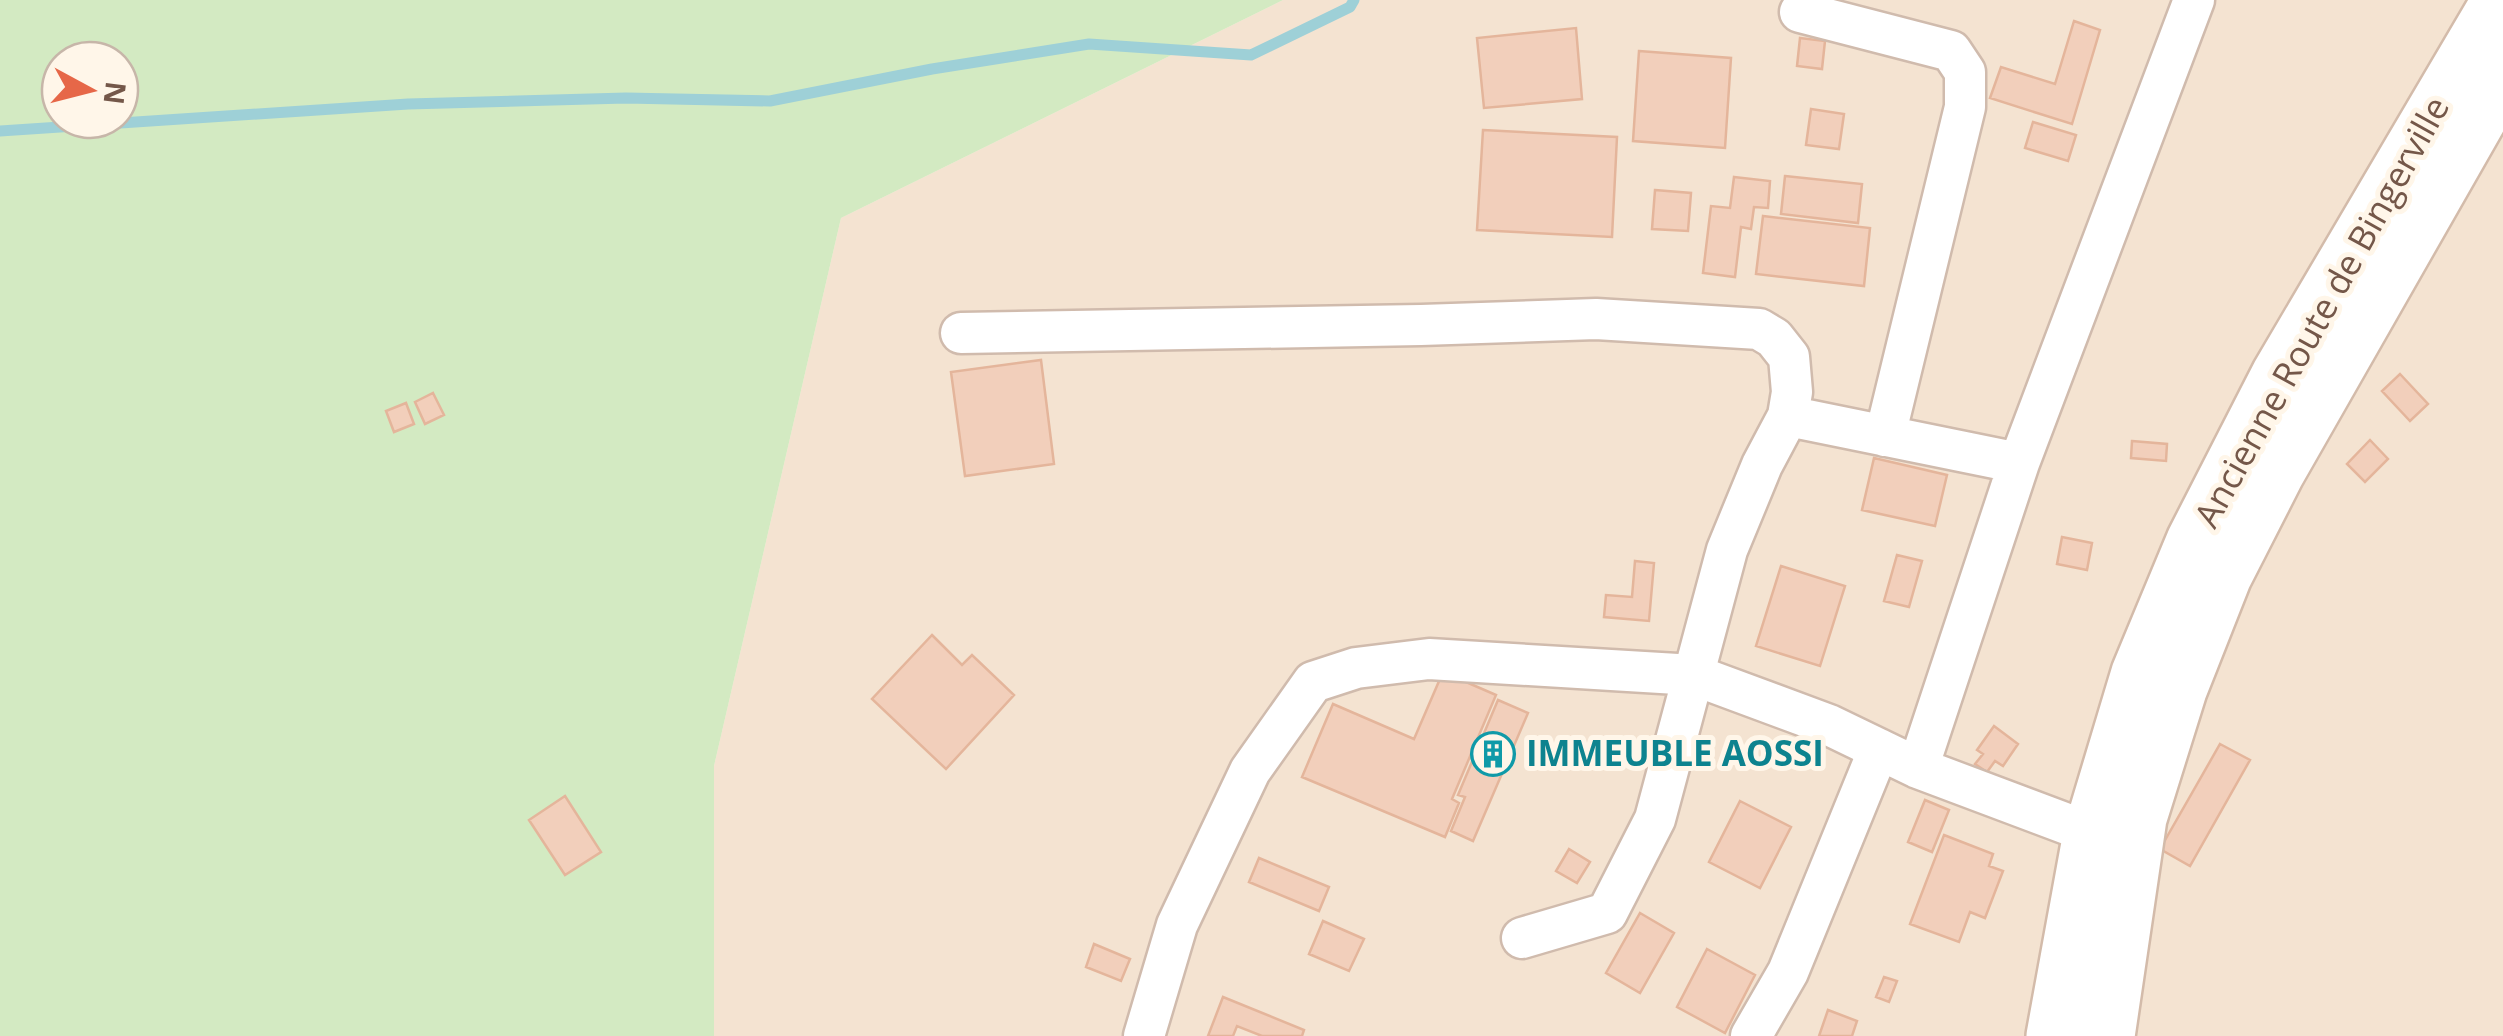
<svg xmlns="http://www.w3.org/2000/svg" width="2503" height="1036" font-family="'Open Sans',sans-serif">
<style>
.residential{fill:#f4e3d1}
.green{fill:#d3eac2;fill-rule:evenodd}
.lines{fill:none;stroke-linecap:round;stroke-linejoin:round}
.stream{stroke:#9ed0d7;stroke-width:11}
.building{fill:#f2cfbb;stroke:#e4b59b;stroke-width:2.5}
.street-casing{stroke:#d0bbad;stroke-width:45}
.secondary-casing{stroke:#d3bbaa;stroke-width:60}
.street{stroke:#fff;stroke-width:40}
.secondary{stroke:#fff;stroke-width:55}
.labels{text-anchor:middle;stroke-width:10;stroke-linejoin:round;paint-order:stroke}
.street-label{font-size:35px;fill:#745749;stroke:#fff6e9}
.culture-label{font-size:35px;font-weight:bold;fill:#0d838f;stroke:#fff6e9;text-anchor:start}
</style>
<rect width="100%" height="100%" fill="#fcf2e3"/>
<path class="residential" d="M1283 0H2503V1036H714V766L841 218Z"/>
<path class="green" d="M0 0H1283L841 218 714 766V1036H0ZM60 60H120V120H60Z"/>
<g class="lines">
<path class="stream" d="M0 131 408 104 626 98 770 101 932 69 1089 44 1251 55 1350 7 1354 0"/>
</g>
<path class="building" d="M2074 21 2100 30 2072 124 1990 98 2001 67 2055 84Z
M1576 28 1582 99 1484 108 1477 38Z
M1800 38 1825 41 1822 69 1797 66Z
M1639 51 1731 58 1725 148 1633 141Z
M1811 109 1844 114 1839 149 1806 145Z
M2033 122 2076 135 2068 161 2025 148Z
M1483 130 1617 137 1612 237 1477 230Z
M1785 176 1862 184 1858 223 1781 214Z
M1734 177 1770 181 1768 208 1754 207 1751 229 1741 227 1735 277 1703 273 1711 206 1730 208Z
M1655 190 1691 193 1688 231 1652 229Z
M1763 216 1870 228 1864 286 1756 274Z
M1041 360 1054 464 965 476 951 372Z
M2400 374 2428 404 2410 421 2382 391Z
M433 393 444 415 425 424 415 402Z
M406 403 414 424 394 432 386 411Z
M2370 440 2388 459 2365 482 2347 464Z
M2132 441 2167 444 2166 461 2131 458Z
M1874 458 1947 475 1935 526 1862 510Z
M2062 537 2092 543 2087 570 2057 564Z
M1897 555 1922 561 1909 607 1884 601Z
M1635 561 1654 563 1649 621 1604 617 1606 595 1632 597Z
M1781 566 1845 586 1820 666 1756 646Z
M932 635 962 665 972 655 1014 695 946 769 872 699Z
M1443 672 1496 695 1452 799 1459 803 1445 837 1302 777 1333 704 1414 739Z
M1498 700 1528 713 1473 841 1451 831 1465 797 1458 795Z
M1994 726 2018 744 2003 766 1995 761 1987 772 1975 764 1983 754 1977 750Z
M2220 744 2250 760 2190 866 2160 849Z
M565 796 601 852 565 875 529 820Z
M1925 800 1949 810 1932 852 1908 842Z
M1740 801 1791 827 1760 888 1709 862Z
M1944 835 1993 854 1989 866 2003 871 1985 918 1970 912 1959 942 1910 924Z
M1569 849 1590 862 1577 883 1556 871Z
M1259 858 1329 887 1319 911 1249 882Z
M1640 913 1674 933 1640 993 1606 973Z
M1323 921 1364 939 1349 971 1309 954Z
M1094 944 1130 959 1121 981 1086 967Z
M1707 949 1755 975 1725 1033 1677 1007Z
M1884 977 1897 981 1889 1002 1876 997Z
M1223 997 1304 1030 1302 1036H1262L1237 1026 1233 1036H1208Z
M1828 1010 1857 1021 1852 1036H1819Z"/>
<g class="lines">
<g class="street-casing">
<path id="street" d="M1800 12 1951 51 1965 72V107L1885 436
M961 333 1421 325 1596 319 1759 329 1774 338 1789 357 1792 392 1788 416 1762 465 1727 550 1655 819 1607 913 1522 938
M1788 416 2019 463
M1918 768 2019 463 2194 0
M1144 1036 1177 925 1250 771 1313 682 1356 668 1429 659 1694 675 1829 725 1918 768 2091 833
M1751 1036 1788 972 1879 749"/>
</g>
<g class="secondary-casing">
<path id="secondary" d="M2054 1036 2091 833 2139 673 2194 541 2279 375 2500 0
M2107 1036 2139 818 2179 690 2224 576 2277 472 2503 76"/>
</g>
<use href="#street" class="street"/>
<use href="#secondary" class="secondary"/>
</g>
<defs>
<g id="building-ring" transform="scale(2.25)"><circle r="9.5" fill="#fff6e9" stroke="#0f9aa8" stroke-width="1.5"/><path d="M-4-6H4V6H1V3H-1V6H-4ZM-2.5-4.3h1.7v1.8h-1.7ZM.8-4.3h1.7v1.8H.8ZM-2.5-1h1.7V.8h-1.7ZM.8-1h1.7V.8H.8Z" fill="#0f9aa8"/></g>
</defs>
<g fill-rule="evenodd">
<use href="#building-ring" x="1493" y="754"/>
</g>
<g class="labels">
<g class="street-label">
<text transform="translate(2322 312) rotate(-61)" y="12">Ancienne Route de Bingerville</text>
</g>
<g class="culture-label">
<text x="1526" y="766">IMMEUBLE AOSSI</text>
</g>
</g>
<g transform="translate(90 90) rotate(97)"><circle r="48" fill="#fff6e9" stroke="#c7b6a9" stroke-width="2.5"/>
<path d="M0-8L18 38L0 25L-18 38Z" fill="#e66748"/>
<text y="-15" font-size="28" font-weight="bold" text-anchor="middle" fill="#745749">N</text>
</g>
</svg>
